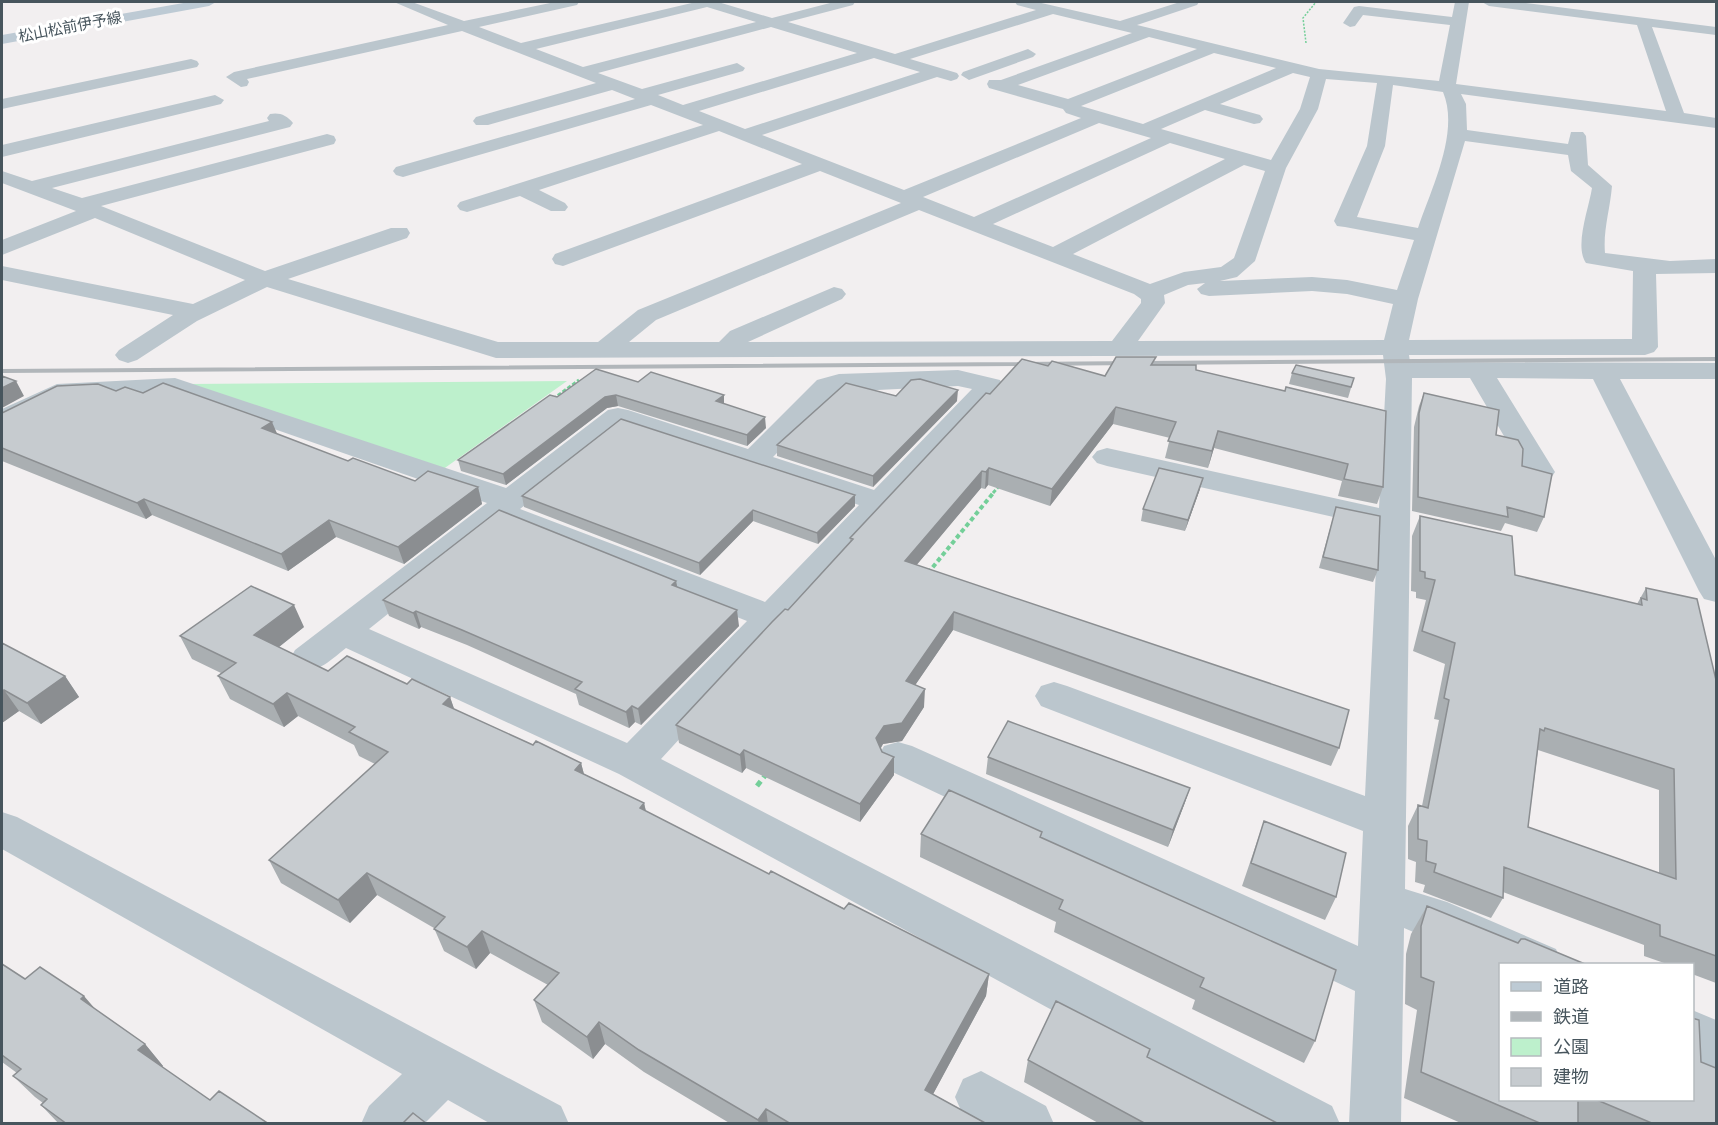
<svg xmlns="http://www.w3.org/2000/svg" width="1718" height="1125" font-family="Barlow,'Noto Sans JP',sans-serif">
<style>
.green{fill:#bdf0cc}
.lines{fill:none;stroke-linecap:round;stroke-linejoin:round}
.path-far3{stroke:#74cf99;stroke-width:1.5;stroke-dasharray:2 1.5;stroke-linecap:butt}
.path-far2{stroke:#74cf99;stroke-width:3;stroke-dasharray:4 2;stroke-linecap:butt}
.path-far1{stroke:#74cf99;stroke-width:4;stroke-dasharray:4.5 3;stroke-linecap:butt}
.path{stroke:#74cf99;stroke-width:5;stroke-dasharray:6 4.5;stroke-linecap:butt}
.minor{fill:#bbc6cd;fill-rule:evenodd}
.secondary{fill:#bdcad4;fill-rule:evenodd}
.rail{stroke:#b1b6ba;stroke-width:4}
.wall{fill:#aaafb2;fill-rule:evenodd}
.shaded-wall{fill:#8b8e91}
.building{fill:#c6cbcf;stroke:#8b8e91;stroke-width:1.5;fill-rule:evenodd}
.labels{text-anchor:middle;stroke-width:6;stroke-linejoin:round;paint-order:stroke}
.far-street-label{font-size:15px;fill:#47555d;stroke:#fff}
</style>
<rect width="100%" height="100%" fill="#f2eff0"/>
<path class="green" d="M567 381 442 470 186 384Z"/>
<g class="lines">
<path class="path-far3" d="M1306 43 1303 18 1316 2"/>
<path class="path-far2" d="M553 399 579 380
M993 493 999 486"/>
<path class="path-far1" d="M928 573 994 492"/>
<path class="path" d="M757 786 767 773"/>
<path class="minor" d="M394 2H412L464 21 555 2H579L577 5 479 27 521 43 696 2H718L772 18 834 2H855L853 5 788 22 895 54 1036 10 1017 5 1015 2H1037L1120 21 1180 2H1199L1197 5 1137 25 1319 69 1439 81 1450 25 1363 15 1355 26 1350 27 1343 23 1354 7 1359 6 1452 17 1455 2H1469L1456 84 1666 111 1637 25 1489 6 1482 2H1518L1716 27V35L1652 27 1684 113 1716 118V128L1461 94 1466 104 1467 130 1568 144 1571 132H1583L1586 136 1588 165 1612 186C1610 210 1603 230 1605 253L1670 261 1716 259V273L1656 274 1658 347 1654 352 1645 355H1409L1410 362 1716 363V379H1620L1716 560V602L1704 599 1699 591 1593 379 1497 378 1555 472 1551 478 1540 481 1529 478 1525 472 1470 378H1412L1405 889 1447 902 1556 949 1562 964H1500V969L1404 928 1401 1124H1349L1355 991 884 768 878 757 884 746 898 742 912 746 1358 946 1363 831 1041 706 1035 696 1041 686 1054 682 1067 686 1365 796 1378 527 1107 466 1097 463 1092 457 1097 451 1107 448 1379 508 1386 379 1383 355 496 358 267 287 197 321 137 360 128 363 119 360 115 355 119 350 173 315 2 280V266L193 304 245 280 95 218 2 255V240L76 211 2 183V171L32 181 269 121 267 118 270 114C279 112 287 115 293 123L290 127 52 188 82 198 327 134 334 136 336 140 334 144 101 206 265 271 391 228H407L410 233 407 238 288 279 498 342H598L638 310 901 203 820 171 563 266 555 264 552 259 555 254 802 164 719 131 539 190 565 203 568 207 565 211H551L520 196 467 212 460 210 457 206 460 202 703 125 651 105 403 177 396 175 393 171 396 167 635 99 612 90 488 125H476L473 121 476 117 596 83 462 31 247 79 249 82 247 86 241 87 226 77 234 72 448 25ZM707 7 756 22 583 67 536 49ZM1053 14 1132 33 1001 80H989L987 84 989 88 1063 109 1066 113 1081 118 904 190 762 135 937 77 951 81 957 79 959 76 957 73 910 59ZM771 27 857 53 683 105 658 95 743 71 745 68 737 63 642 89 598 73ZM1149 37 1197 49 1068 99 1018 85ZM1214 53 1276 68 1143 124 1081 106ZM874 58 920 72 745 129 699 111ZM1293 73 1310 77 1300 109 1271 160 1161 129 1205 110 1254 124 1260 123 1263 119 1260 115 1220 104ZM1326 79 1377 83 1367 146 1334 221 1337 226 1345 227 1414 240 1397 290 1347 280 1312 277 1220 281 1237 277 1255 261 1286 168 1318 109ZM1393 85 1443 92C1460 132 1431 189 1418 228L1357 217 1385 146ZM1099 123 1151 138 974 217 923 197ZM1465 141 1568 155 1571 171 1592 188C1589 208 1574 246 1586 263L1633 271 1632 339 1409 340 1418 299ZM1170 143 1225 159 1053 247 993 224ZM1244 165 1265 171 1234 258 1221 267 1184 272 1150 284 1073 254ZM919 210 1134 294 1141 299V303L1112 341 748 342 842 299 846 294 842 289 834 287 730 331 719 342H629L656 320ZM1205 283 1197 289 1201 294 1209 296 1312 291 1347 294 1393 304 1384 340 1138 341 1165 303 1164 295 1188 285Z
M1028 49 1036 54 1033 57 969 80 961 75 963 72Z
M191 59 197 61 199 64 197 67 2 109V99Z
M215 95 224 100 221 104 2 157V145Z
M958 370 1000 380 1003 386 661 759 1332 1106 1340 1124H1261L619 774 346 648C329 661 318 675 295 668L290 659 295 650 487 503 173 394 63 400 12 426 2 428V409L57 384 175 378 506 488 608 410 618 408 628 410 748 449 817 380 839 374ZM958 386 972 389 874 490 773 457 837 392ZM622 427 859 505 765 602 520 509ZM504 521 507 525 747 621 627 743 369 629Z
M2 812 17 817 561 1106 569 1124H491L448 1100 424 1124H361L369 1106 402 1074 2 849Z
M1692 1010 1716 1020V1068L1692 1058Z
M981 1071 1046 1106 1054 1124H977L963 1115 955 1097 963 1079Z"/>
<path class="secondary" d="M189 2H216L209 6 2 44V35Z"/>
<path class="rail" d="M2 371 1716 359"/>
</g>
<path class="wall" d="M1154 365 1196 370 1285 391 1383 487 1377 504 1338 496 1342 481 1214 448 1208 468 1165 458 1170 438 1113 424 1050 506 988 485 985 489 981 488 916 565 1339 748 1331 766 953 630 915 685 924 707 902 741 883 744 881 748 894 775 860 822 746 768 742 773 679 743 676 725 788 610 850 542V538L990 394 1048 366 1105 376Z
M1292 373 1354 378 1348 398 1289 384Z
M638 382 724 404 766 428 747 446 618 406 607 408 506 485 461 471 458 460 557 397Z
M116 391 143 393 277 434 348 461 415 481 478 487 482 504 404 564 336 537 288 571 152 515 146 519 2 461V413Z
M1424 393 1496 435 1522 466 1544 517 1537 532 1505 523 1501 531 1412 511 1414 427 1419 406Z
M896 396 957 401 873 487 777 456V445Z
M1200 489 1185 531 1141 521 1143 509Z
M855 495V506L818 544 753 521 700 575 524 507 522 496Z
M1336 507 1378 570 1373 582 1319 568Z
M1420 516 1515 575 1637 604 1646 588 1716 680V983L1692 974V964H1667L1644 956V945L1503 892V898L1491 918 1423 892 1425 885 1415 882 1416 862 1408 859V826L1418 805 1422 806 1439 720 1434 719 1445 664 1413 651 1426 600 1416 598V592L1411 591 1412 536ZM1538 750 1659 790V873L1528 827Z
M676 581 677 587 739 626 641 725 635 722 629 728 579 705 576 694 467 645 421 627 419 629 389 616 383 600Z
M304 627 279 647 328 671 407 684 450 697 454 709 533 745 581 763 584 774 644 803 646 811 769 874 989 974 986 996 933 1094 987 1124H731L644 1072 605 1044 593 1059 542 1022 534 1000 548 985 490 953 476 969 444 951 434 928 377 895 350 923 281 883 269 860 375 764 359 756 354 745 298 716 284 727 230 699 218 676 221 673 192 659 180 636Z
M2 644 65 676 79 697 41 724 19 711 2 723Z
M988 757 1190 788 1184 805 1168 847 986 774Z
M1264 821 1336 897 1325 920 1242 886Z
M1042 832 1041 838 1315 1041 1304 1063 1192 1009 1195 1000 1054 932 1056 922 920 857 921 834Z
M1427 906 1500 1100H1692L1701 1062 1716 1124H1463L1404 1098 1417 1010 1405 1004 1406 954 1411 934Z
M2 964 25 979 96 1010 145 1044 163 1066 162 1067 210 1100 269 1124H59L41 1105 43 1103 35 1097 13 1076 17 1073 2 1062Z
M1150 1049 1147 1057 1279 1124H1100L1024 1082 1028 1060Z"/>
<path class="shaded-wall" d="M16 381 24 396 2 408V388Z
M958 390 957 401 873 487V476Z
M616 395 618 406 607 408 506 485 503 474 605 397Z
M724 395V405L716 401Z
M1116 407 1113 424 1050 506 1052 489Z
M765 417 766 428 747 446V435Z
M272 422 279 438 262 428Z
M1218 431 1214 448 1208 468 1212 451Z
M989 468 988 485 985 489 986 472Z
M982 471 981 488 905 579V561Z
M1203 478 1200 489 1185 531 1188 520Z
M478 487 482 504 404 564 398 547Z
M855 495V506L818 544 817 533Z
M144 499 152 515 146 519 137 503Z
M753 510V521L700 575 699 563Z
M329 520 336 537 288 571 281 554Z
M676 581 679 596 672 585Z
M294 605 304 627 265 658 254 635Z
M737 610 739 626 641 725 638 709Z
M416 611 421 627 419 629 413 613Z
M954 612 953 630 905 700 906 681Z
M65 676 79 697 41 724 27 703Z
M925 689 924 707 902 741 883 744 876 756V738L884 726Z
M4 690 19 711 2 723V692Z
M287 693 298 716 284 727 273 704Z
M450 697 458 720 443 704Z
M632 706 635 722 629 728 626 712Z
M744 750 746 768 742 773 740 755Z
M894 757V775L860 822V804Z
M581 763 587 786 575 770Z
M1190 788 1184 805 1168 847 1173 830Z
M644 803 649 826 640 808Z
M367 873 377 895 350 923 338 900Z
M482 931 490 953 476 969 467 947Z
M989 974 986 996 924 1111 925 1090Z
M84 996 103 1018 81 999Z
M599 1022 605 1044 593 1059 587 1037Z
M145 1044 163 1066 156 1072 138 1050Z
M766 1109 768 1124H759L758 1120Z"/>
<path class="building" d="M1116 357H1156L1151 365H1196V370L1285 391 1286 387 1386 411 1383 487 1344 479 1348 464 1218 431 1212 451 1168 441 1176 422 1116 407 1052 489 989 468 986 472 982 471 905 561 1349 710 1339 748 954 612 906 681 925 689 902 723 884 726 876 738 882 752 894 757 860 804 744 750 740 755 676 725 772 622 785 609 788 610 853 539 850 538 986 393 990 394 1022 359 1048 366 1052 361 1105 376Z
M1296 365 1354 378 1351 387 1292 373Z
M596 369 638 382 651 372 724 395 716 401 765 417 747 435 616 395 605 397 503 474 458 460 550 395 557 397Z
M2 376 16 381 2 388Z
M920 379 958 390 873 476 777 445 846 383 896 396 911 380Z
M163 383 272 422 262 428 348 461 353 458 415 481 428 471 478 487 398 547 329 520 281 554 144 499 137 503 2 448V413L57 386 98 384 116 391 125 387 143 393Z
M1424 393 1499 410 1496 435 1518 440 1523 449 1522 466 1552 474 1544 517 1507 507 1508 517 1418 497 1419 413Z
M621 419 855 495 817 533 753 510 699 563 522 496Z
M1159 468 1203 478 1188 520 1143 509Z
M1336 507 1380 516 1378 570 1323 557Z
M499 510 676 581 672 585 737 610 638 709 632 706 626 712 575 689 582 682 462 630 416 611 413 613 383 600Z
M1420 516 1512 536 1515 575 1642 605 1641 598 1647 600 1646 588 1697 599 1716 680V956L1660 936V925L1504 867 1503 898 1434 872 1436 864 1426 861 1427 841 1418 839V805L1428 808 1449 700 1444 698 1455 643 1422 631 1435 580 1425 578V572L1420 571ZM1545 728 1674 769 1676 879 1528 827 1540 729 1544 731Z
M251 586 294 605 254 635 328 671 347 656 407 684 412 679 450 697 443 704 533 745 536 741 581 763 575 770 644 803 640 808 769 874 771 871 844 909 849 903 989 974 925 1090 987 1124H791L766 1109 758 1120 639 1050 599 1022 587 1037 534 1000 559 973 482 931 467 947 434 929 445 917 367 873 338 900 269 860 388 752 349 732 355 727 287 693 273 704 218 676 236 663 180 636Z
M2 643 65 676 27 703 4 690 2 692Z
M1008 721 1190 788 1173 830 988 757Z
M949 790 1042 832 1040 837 1336 970 1315 1041 1200 987 1204 978 1059 909 1063 900 921 834Z
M1264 821 1346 853 1336 897 1251 863Z
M1427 906 1518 943 1521 939H1525L1585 964H1500V1100H1578V1124H1542L1421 1072 1434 982 1421 977V926Z
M2 964 25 979 40 967 84 996 81 999 145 1044 138 1050 210 1100 219 1091 269 1124H67L41 1105 47 1099 13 1076 21 1069 2 1055Z
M1056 1001 1150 1049 1147 1057 1279 1124H1146L1028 1060Z
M1692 1018 1699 1020 1701 1062 1716 1068V1124H1654L1597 1100H1692Z
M413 1113 427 1124H402Z"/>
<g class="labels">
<g class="far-street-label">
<text transform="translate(70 27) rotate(-11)" y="5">松山松前伊予線</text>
</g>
</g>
<rect width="1718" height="1125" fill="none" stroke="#47555d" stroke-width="6"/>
<rect x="1499" y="963" width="195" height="138" fill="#ffffff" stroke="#b5bbbe" stroke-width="1.5"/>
<rect x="1511" y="982" width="30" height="9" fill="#bdcad4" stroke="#b5bbbe" stroke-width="1.5"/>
<text x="1553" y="993" font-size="18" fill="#47555d">道路</text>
<rect x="1511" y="1012" width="30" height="9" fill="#b1b6ba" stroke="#b5bbbe" stroke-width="1.5"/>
<text x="1553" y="1023" font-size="18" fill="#47555d">鉄道</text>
<rect x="1511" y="1038" width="30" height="18" fill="#bdf0cc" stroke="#b5bbbe" stroke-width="1.5"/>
<text x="1553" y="1053" font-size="18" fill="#47555d">公園</text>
<rect x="1511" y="1068" width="30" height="18" fill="#c6cbcf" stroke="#b5bbbe" stroke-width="1.5"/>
<text x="1553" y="1083" font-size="18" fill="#47555d">建物</text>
</svg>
